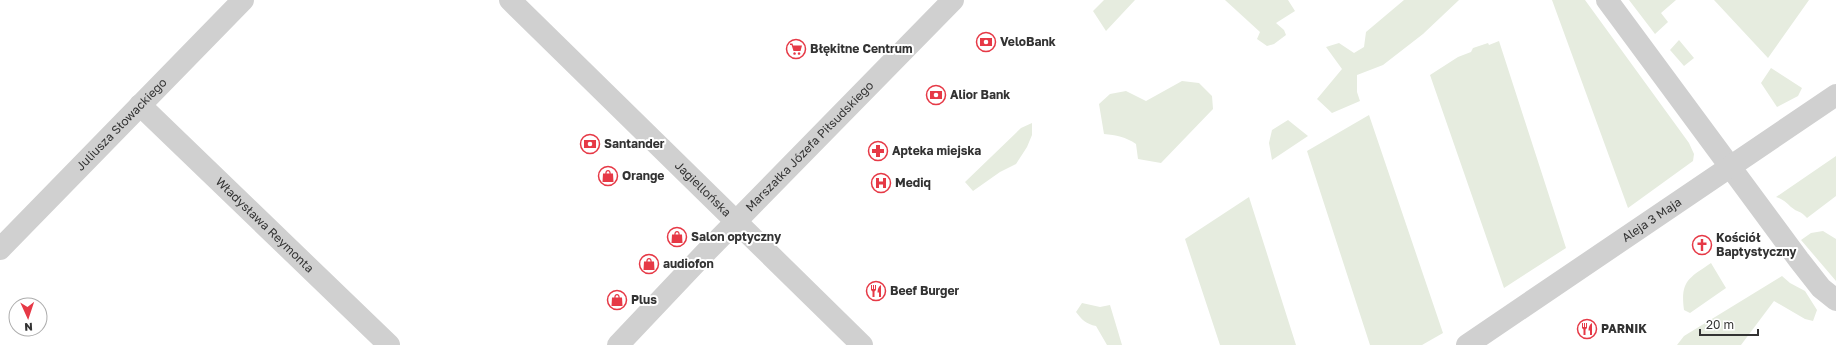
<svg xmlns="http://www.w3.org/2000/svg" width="1836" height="345" font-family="'Golos Text',sans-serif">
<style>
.green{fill:#e6ecdf}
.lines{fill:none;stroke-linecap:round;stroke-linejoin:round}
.minor{stroke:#d0d0d0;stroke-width:22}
.labels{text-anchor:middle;stroke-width:4;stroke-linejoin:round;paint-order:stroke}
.poi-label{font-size:12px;font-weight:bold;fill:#333;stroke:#fff;text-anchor:start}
.street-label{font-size:12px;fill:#333;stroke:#fff}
</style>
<rect width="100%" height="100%" fill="#fff"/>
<path class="green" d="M1104 0H1135L1106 31 1093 11Z
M1225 0H1288L1295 11 1276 23 1284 30 1286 35 1274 44 1267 46 1257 39 1260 32Z
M1404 0H1459L1423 34 1383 65 1357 75V92L1360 101 1332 113 1317 99 1342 69 1326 47 1339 43 1354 53 1364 47 1366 32Z
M1552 0H1585L1689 143 1694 154 1693 161 1628 208Z
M1629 0H1676L1661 13 1668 22 1655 34Z
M1714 0H1809L1768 58Z
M1679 40 1694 58 1684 66 1670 50Z
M1499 41 1566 248 1504 288 1430 75 1458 57 1471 52 1473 48 1488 43 1489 45Z
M1771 68 1802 88 1798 96 1777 107 1761 83Z
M1182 81 1199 83 1212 96 1213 109 1161 163 1138 159 1136 144C1126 137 1116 135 1104 134L1099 104 1110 94 1126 91 1146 101Z
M1369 115 1443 333 1422 345H1370L1307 151Z
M1288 120 1308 136 1272 160 1269 143 1272 130Z
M1032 123V135L1027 147 1016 164 1000 172 973 191 965 182 1021 128Z
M1836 156V196L1807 218C1800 210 1798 213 1791 207 1786 202 1783 199 1776 197Z
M1249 197 1296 345H1220L1185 239Z
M1823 231 1836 239V281L1801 240 1811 233Z
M1711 263 1726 288 1690 313 1684 310C1680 281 1689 278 1711 263Z
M1782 276 1790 283 1805 291 1817 310 1813 321 1805 319 1774 301 1741 345H1677L1684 336Z
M1082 303 1100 307 1110 305 1122 345H1107L1096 326C1086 324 1082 320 1076 312Z"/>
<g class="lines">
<g class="minor">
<path id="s1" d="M510 0 862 345"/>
<path d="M1607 0 1799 260 1821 288 1836 300"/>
<path id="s2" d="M140 105 389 345"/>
<path id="s3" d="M0 249 243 0"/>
<path id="s4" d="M618 345 708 250 953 0"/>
<path id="s5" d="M1467 345 1836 95"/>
</g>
</g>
<defs>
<g id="bank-ring" transform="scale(1)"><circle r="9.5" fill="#fff" stroke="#e63946" stroke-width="1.5"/><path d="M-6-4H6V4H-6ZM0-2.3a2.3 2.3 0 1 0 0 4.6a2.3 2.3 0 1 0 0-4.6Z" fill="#e63946"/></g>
<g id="supermarket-ring" transform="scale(1)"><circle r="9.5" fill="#fff" stroke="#e63946" stroke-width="1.5"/><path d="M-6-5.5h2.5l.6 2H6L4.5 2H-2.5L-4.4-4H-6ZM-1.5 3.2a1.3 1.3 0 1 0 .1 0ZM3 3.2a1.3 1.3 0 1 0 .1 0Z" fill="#e63946"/></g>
<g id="pharmacy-ring" transform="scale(1)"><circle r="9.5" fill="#fff" stroke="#e63946" stroke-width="1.5"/><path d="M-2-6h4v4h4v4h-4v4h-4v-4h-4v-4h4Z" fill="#e63946"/></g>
<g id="shop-ring" transform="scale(1)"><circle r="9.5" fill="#fff" stroke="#e63946" stroke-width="1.5"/><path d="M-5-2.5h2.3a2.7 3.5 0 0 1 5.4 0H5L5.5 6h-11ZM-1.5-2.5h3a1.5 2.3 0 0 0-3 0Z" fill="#e63946"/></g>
<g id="hospital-ring" transform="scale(1)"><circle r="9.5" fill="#fff" stroke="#e63946" stroke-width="1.5"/><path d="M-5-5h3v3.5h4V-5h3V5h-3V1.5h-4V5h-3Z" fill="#e63946"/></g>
<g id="church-ring" transform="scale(1)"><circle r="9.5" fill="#fff" stroke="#e63946" stroke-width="1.5"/><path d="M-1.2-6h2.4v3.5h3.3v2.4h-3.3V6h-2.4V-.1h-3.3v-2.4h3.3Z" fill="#e63946"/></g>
<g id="restaurant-ring" transform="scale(1)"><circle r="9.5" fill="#fff" stroke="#e63946" stroke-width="1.5"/><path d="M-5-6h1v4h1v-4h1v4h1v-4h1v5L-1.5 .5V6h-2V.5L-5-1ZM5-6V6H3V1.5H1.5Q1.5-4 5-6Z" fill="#e63946"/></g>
</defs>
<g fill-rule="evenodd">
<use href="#bank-ring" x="986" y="42"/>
<use href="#supermarket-ring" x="796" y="49"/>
<use href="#bank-ring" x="936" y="95"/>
<use href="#bank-ring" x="590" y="144"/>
<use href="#pharmacy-ring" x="878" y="151"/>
<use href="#shop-ring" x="608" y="176"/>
<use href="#hospital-ring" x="881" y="183"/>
<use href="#shop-ring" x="677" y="237"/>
<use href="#church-ring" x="1702" y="245"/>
<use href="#shop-ring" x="649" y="264"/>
<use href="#restaurant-ring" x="876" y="291"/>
<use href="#shop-ring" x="617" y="300"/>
<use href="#restaurant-ring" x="1587" y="329"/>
</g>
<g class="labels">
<g class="poi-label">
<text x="1000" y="46">VeloBank</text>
<text x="810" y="53">Błękitne Centrum</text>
<text x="950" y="99">Alior Bank</text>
<text x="604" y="148">Santander</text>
<text x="892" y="155">Apteka miejska</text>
<text x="622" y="180">Orange</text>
<text x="895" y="187">Mediq</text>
<text x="691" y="241">Salon optyczny</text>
<text x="1716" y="242">Kościół<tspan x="1716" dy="14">Baptystyczny</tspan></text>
<text x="663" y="268">audiofon</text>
<text x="890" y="295">Beef Burger</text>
<text x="631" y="304">Plus</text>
<text x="1601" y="333">PARNIK</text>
</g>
<g class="street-label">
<text dy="4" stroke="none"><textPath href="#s3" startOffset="174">Juliusza Słowackiego</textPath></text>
<text dy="4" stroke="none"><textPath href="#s4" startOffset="276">Marszałka Józefa Piłsudskiego</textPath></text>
<text dy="4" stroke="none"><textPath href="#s1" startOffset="270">Jagiellońska</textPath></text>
<text dy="4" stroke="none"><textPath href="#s5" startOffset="223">Aleja 3 Maja</textPath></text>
<text dy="4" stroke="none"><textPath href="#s2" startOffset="173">Władysława Reymonta</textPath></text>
</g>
</g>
<g transform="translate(28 317) rotate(177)"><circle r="19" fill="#ffffff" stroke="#adadad"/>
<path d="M0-3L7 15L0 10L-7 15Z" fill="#e63946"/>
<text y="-6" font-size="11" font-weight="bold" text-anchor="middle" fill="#333333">N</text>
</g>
<path d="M1700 329v6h58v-6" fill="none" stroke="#333333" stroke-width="2"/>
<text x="1706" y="329" font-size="12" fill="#333333" stroke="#ffffff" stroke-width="3" paint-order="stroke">20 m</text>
</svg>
